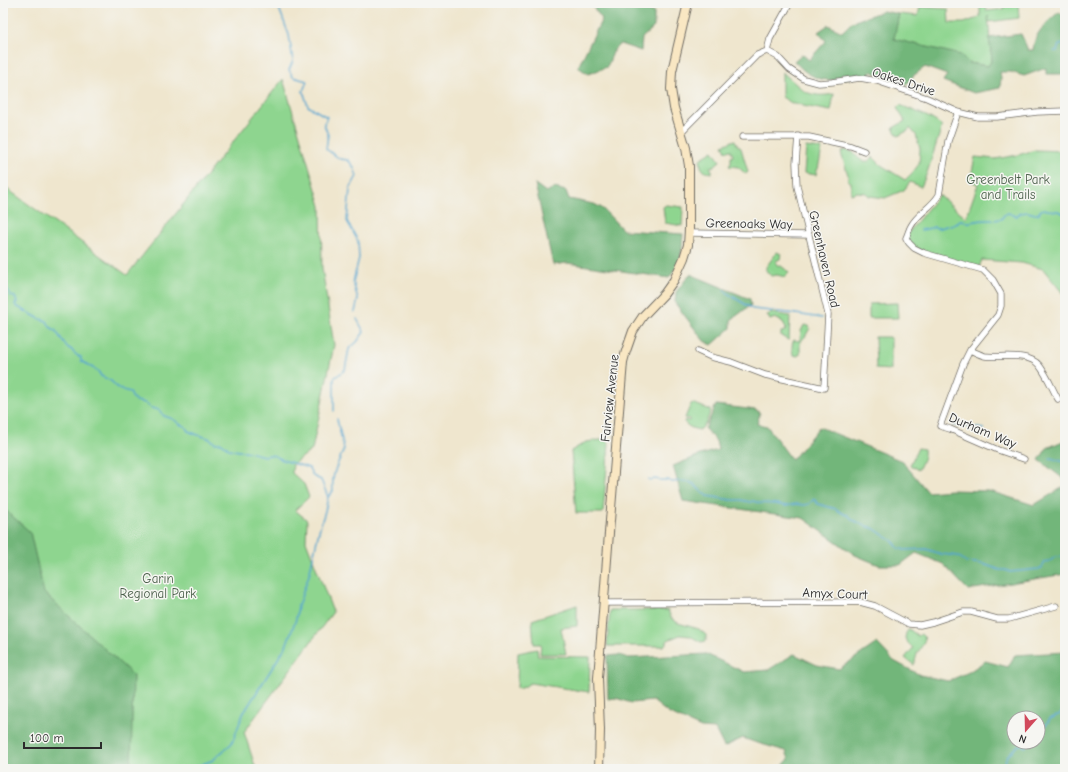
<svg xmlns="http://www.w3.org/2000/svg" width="1068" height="772" font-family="'Comic Neue',sans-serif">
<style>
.green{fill:#8ed58f;stroke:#5c805d}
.forest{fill:#72b67a;stroke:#4e7052;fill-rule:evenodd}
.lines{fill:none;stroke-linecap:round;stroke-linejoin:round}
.stream{stroke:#56a6d0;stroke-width:1.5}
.minor-casing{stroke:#706c64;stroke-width:7}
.secondary-casing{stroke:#706c64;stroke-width:10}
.minor{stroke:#fff;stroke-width:5.5}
.secondary{stroke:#f9e7c3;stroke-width:8}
.labels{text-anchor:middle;stroke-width:3;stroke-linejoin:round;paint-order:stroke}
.street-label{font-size:13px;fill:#2b2b2b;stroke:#f6f6f2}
.park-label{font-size:13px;fill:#495e49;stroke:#f6f6f2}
</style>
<rect width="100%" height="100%" fill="#f6f6f2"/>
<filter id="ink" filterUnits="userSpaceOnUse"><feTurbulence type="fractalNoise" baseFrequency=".025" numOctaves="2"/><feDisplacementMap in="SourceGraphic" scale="8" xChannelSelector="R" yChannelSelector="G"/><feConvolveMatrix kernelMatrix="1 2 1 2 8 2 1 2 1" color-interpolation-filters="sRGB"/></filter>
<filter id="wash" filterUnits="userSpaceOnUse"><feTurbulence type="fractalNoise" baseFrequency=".012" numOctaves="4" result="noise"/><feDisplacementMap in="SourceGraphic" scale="16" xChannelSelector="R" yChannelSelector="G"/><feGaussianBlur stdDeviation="0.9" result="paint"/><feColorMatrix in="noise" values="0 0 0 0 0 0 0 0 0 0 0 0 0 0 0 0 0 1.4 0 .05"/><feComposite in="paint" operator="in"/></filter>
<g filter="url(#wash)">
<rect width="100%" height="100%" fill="#efe6ce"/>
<path class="green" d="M980 3H986L987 11 1004 9V4L1018 3 1019 18 989 22 988 16 992 60 988 66 969 63 893 39 899 14 918 16 919 11 920 7 948 9 949 23H964L980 17Z
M782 72 804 91C814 96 823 96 834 94L831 111 803 106V105L793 104 782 97Z
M283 79 321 206 322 268 334 345 312 450 293 464 292 473 304 484 309 497 295 510 307 520 306 541 333 612 244 732 256 769H3V186L127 275Z
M900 105C914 111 930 116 942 126L927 173 921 187 910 182 904 190 885 198 869 196 866 193 857 192 851 194V182L848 181V175L841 153 844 150 853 152C858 158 860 162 869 161L873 157 881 165 905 180 913 172 919 164 920 149 916 135 910 128 909 130 898 136 893 128 905 121 897 108Z
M735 140 737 145 741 148 748 172 746 174 738 167 729 166 731 163V157L733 156 731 150 726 151 723 145Z
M806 147 822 149 818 169 817 170 816 175 804 173Z
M1035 150 1065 151V296L1043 269 1022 263 982 260 979 267 924 253 906 244 908 233 939 195 966 218 978 184 970 181 975 157 995 159 1018 155Z
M713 151 720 161 714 166 710 167 712 170V173L705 172 701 167 700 159Z
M666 205 683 207 682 226 665 223 663 207Z
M777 252 781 254 780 256H781L780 259 776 261V263L777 265 781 266 789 272 785 277 777 275 771 276C768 273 765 271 766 267Z
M897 303 898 318H869V304Z
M772 313 790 316 789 340 786 339 781 336V332L785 331 786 328 783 322 775 318 770 320 767 315Z
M804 325 809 326 810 328 805 337 802 340 800 344V354L798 356 793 355C792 349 791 345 794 340L799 341 800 339 801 331Z
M875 337H890L891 338V370L876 369Z
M692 403 711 410 706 423 700 430C693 429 688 427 684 422L685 420 689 421 690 419 685 418 690 406Z
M606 439 609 443 603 513H576L571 451 586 442Z
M918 448 924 449C925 457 922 462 918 470L910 465Z
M577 605V626L561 628 566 654H540L541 644H534L532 620Z
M610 610H668L671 618 678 623 699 629 706 635V641L701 642 690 636 680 635 668 640 664 646H607Z
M909 629 918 636 921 634 925 638C923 646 920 648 917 654 916 657 915 662 914 665L905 658 913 648 906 641V640L905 638 906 633Z
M537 649 538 656 590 657 589 692 530 683 524 687 517 689 518 653Z"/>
<path class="forest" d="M590 3H644V10L654 12V27L642 38 641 51 620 44 614 50 607 67 588 74 578 67 602 19Z
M883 11 899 14 894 39 961 55 969 63 988 66 992 60 989 38 1021 34 1028 50H1033C1034 33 1046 23 1059 12L1065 16V74H1046V68L1024 76 1011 72H1000L1001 78 1000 88 974 93 943 81 947 75 925 67 913 76 906 85 870 71V75C850 76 829 86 811 75 804 72 799 66 794 61L802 54 809 60 826 41 818 32 828 25 842 32 852 22Z
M535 184 546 192 554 188 566 191 569 199 594 204 602 208 623 230 683 234 682 249 679 264 669 278 567 263 553 265Z
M690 274 750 299 751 305 731 320V328L712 345 704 341 675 303 676 292Z
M716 405 756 410 760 413 757 424 767 426 792 460 819 427 902 461 928 492 951 490 989 491 1034 505 1065 486V574L968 590 943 564 916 553 900 565H879L855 555 803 518 683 501 673 466 700 455 718 450 716 441 705 429Z
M1065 440V480L1039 460 1047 448Z
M3 508 30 532 44 593 133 675 131 769H3Z
M877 643 894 661 920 675 948 681 969 672 985 661 1008 667 1015 655 1065 652V769H780L789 759 786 751 754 742 743 738 724 747 715 729 701 728 668 713 653 701 631 703 616 698 608 699 607 656 619 655 628 658 706 654 744 672 768 670 794 654 817 665 839 669ZM1014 718H1038V742H1014Z"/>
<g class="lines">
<path class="stream" d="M277 3 289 35 293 61 289 70 293 77 307 81 303 91 308 106 327 117 324 124 328 135 326 149 340 159 348 160 353 166 357 176 350 189 347 221 358 241 359 258 353 282 358 299 355 312
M1054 51H1057L1059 45 1065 44
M921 230 931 228 934 227C939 229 941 228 946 226 948 225 951 226 953 225 960 223 958 218 968 223 978 219 990 221 1001 219L1005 214 1009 213 1012 215 1017 216 1020 213 1028 212 1035 214H1038L1041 210 1044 209 1048 210 1058 211 1065 214
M3 278 5 285 11 296 15 297 17 302 15 304 16 306 40 319 47 321 50 327 55 330 67 347 72 350 73 352 78 356 81 357V361L98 371 101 376 111 381 119 389 130 392 132 397 136 401 145 403 151 408 159 410 164 416 173 419 181 425 185 426 188 431 198 435 208 438 216 443H222L229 449 239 451H245L264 456 270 455 275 456 283 460 309 468 313 476 321 480 328 497
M724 290 730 295 753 309 789 313 822 318
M334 411V378L345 370 349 349 357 342 364 332 357 319
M952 425 984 429
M1050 458 1065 462
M648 479 651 480 655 479 660 480H667L672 482 682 481 689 482 694 484 703 493 708 496 731 500H741L750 502 753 501 760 503 776 504 786 506 796 504 804 505 809 504 814 499 818 504 836 509 844 514 848 515 853 520 866 526 873 528 894 542 898 548 905 550 926 549 941 554 958 556 966 562 983 564 1000 570H1005L1010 572 1039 569 1043 566 1045 562 1050 561 1055 557 1065 556
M1038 730 1044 727 1050 719 1060 714 1065 708
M190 769 213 760 232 743 243 714 286 646 296 619 298 606 309 575 320 527 325 511 328 497 333 491C331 473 338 464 344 449L337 419
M994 769 1002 767 1006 764C1004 756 1009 755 1013 750 1017 747 1017 746 1021 744L1025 747 1030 742"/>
</g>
</g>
<g filter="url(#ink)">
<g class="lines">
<g class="minor-casing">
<path id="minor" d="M767 51 770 39 790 3
M958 112 948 141 939 195C931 208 918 213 911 226 909 229 908 234 906 238L909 243 914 248 924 253 983 270 993 280 1001 294V306L998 315 970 350 963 364 940 426 950 429 998 450 1024 459
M681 132 757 55 767 51 778 57 789 69 804 79 819 83 832 82 860 78 877 81 927 98 958 112 978 117H997L1037 112 1065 111
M742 137H809L851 146 864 151
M689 233 809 235
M970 350C975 352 980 355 985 356 1000 358 1028 352 1039 365 1047 375 1052 388 1058 399
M698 351 711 357 731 362 765 375 824 388 828 314 797 186 796 163 798 136
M604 603 860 602 875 606 909 624 920 625 933 622 963 612H971L997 619H1009L1056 606"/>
</g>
<g class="secondary-casing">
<path id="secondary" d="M599 769 600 730 598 678 609 533 623 362 626 351 633 331 643 316 664 294 674 280 684 258 688 245 689 229V166L686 148 674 108 671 89 672 71 688 3"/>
</g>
<use href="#minor" class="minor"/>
<use href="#secondary" class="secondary"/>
</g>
</g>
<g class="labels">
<g class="street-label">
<text transform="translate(904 81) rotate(18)" y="5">Oakes Drive</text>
<text transform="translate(749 223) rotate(1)" y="5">Greenoaks Way</text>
<text transform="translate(825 259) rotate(77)" y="5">Greenhaven Road</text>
<text transform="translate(609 398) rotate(-84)" y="5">Fairview Avenue</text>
<text transform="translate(983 430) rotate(23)" y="5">Durham Way</text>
<text transform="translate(835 593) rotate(2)" y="5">Amyx Court</text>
</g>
<g class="park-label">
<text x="1008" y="184">Greenbelt Park<tspan x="1008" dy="15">and Trails</tspan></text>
<text x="158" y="583">Garin<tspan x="158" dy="15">Regional Park</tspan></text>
</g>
</g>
<rect width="1068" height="772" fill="none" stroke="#f6f6f2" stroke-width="16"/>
<g transform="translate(1026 730) rotate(200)"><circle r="19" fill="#f6f6f2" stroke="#a5a5a2"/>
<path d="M0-3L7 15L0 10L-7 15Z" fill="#d1495b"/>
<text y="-6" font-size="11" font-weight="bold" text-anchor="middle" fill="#2b2b2b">N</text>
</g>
<path d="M24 742v6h77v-6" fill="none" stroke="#2b2b2b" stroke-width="2"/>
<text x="30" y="742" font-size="12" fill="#2b2b2b" stroke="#f6f6f2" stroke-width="3" paint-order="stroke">100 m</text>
</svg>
